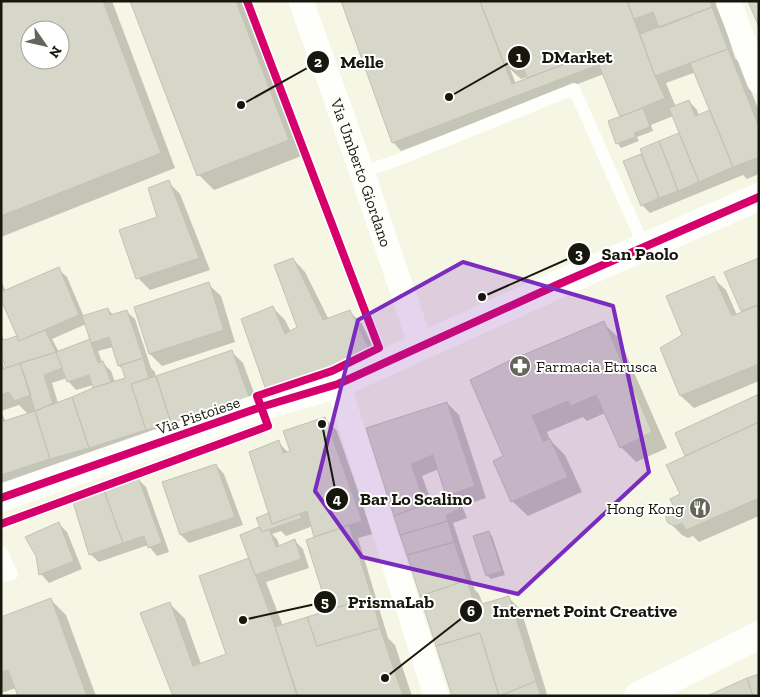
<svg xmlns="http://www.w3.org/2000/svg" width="760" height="697" font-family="'Zilla Slab',serif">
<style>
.shadow{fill:#0003;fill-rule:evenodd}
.building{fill:#d6d6c9;stroke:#c2c2b5;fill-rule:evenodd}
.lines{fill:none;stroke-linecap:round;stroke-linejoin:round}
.lane{stroke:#fefefb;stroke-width:12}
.street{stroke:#fefefb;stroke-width:25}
.secondary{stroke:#fefefb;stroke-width:28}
.cycleway-casing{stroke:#fff;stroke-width:11}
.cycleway{stroke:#d6006c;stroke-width:8}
.marked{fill:#7b2cbf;fill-opacity:0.2;stroke:#7b2cbf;stroke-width:4;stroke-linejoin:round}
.labels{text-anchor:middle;stroke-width:4;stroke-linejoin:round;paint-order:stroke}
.street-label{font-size:16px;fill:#17170d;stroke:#fff}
.poi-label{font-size:16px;fill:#17170d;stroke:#fff;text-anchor:start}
.leader{fill:none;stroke:#17170d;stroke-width:2}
.callout-dot{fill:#17170d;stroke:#fff;stroke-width:2}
.mark-label{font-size:15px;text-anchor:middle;font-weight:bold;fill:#fff}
.callout-label{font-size:18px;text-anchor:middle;font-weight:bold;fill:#17170d;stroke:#fff;stroke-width:4;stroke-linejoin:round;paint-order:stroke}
</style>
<rect width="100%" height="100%" fill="#f6f6e5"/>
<path class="shadow" d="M1 1H112L175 168 1 237ZM30 30H60V60H30Z
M131 1H244L304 155 214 190 199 175Z
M342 1H717L735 58 740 63 759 111V174L747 179 743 175 650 213 642 205 624 162 643 154 641 150 680 134 673 116 651 125 653 131 637 137 639 141 621 148 618 144 609 122 621 117 604 74 401 151 393 142ZM510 69 521 79 527 77 529 79 516 84ZM696 72 714 116H699L697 110 689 101 676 107 670 93 666 83Z
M168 182 180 194 210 270 150 290 138 278 158 218Z
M293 259 305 272 329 320 350 312 362 324 381 364 279 402 267 389 273 308 285 320 291 332 298 328Z
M759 260V381L694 408 681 396 662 348 684 335 713 278 726 290 737 315 744 312 726 273Z
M58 269 67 277 84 317 108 309 113 315 126 311 135 319 151 368 155 372 156 377 231 351 243 363 260 409 1 491V358L5 369H8L1 352V333L5 342 19 337 4 304 1 305V280L6 292ZM86 324 91 340 59 352 52 339ZM113 347 119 366 124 370 126 378 115 382 111 371 102 362 98 351ZM67 378 68 381 76 390 93 385 96 389 58 403 52 383ZM19 405 28 414 6 422 1 411Z
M208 284 221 296 235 342 162 366 150 354 135 308Z
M603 323 619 338 667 448 636 462 621 447 605 413 587 421 583 417 547 432 550 440 565 455 582 492 528 516 512 501 505 457 471 380Z
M759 396V516L699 542 693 536 688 538 682 535 669 522 682 495 687 456 686 455Z
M447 403 459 415 486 498 462 506 467 518 453 523 475 590 479 594 483 605 509 598 521 610 547 694 545 696H454L367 428ZM439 469 449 497 432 503 422 476Z
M325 418 337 431 373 534 358 538 388 638 395 645 412 696H174L169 603 185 619 201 664 227 655 259 528 263 533 270 513 278 442 289 453ZM313 526 316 538 308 540 330 611 283 626 266 582 309 568 303 549 295 541 280 547 277 539 272 534 281 531 286 536Z
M216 465 224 474 243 525 189 543 181 535Z
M137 478 146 487 169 552 157 556 148 545 99 562 90 554Z
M59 524 67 532 82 569 49 583 41 574Z
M488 532 492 536 505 575 491 579 487 575Z
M51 600 66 615 96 696H19L16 688 1 693V618Z"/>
<path class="building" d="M1 1H103L161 153 1 216ZM30 30H60V60H30Z
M130 1H236L289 140 197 176Z
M341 1H480L512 84 594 53 598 65 392 143Z
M480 1H627L655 76 665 98 620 117 594 53 527 78 520 59 504 64Z
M627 1H710L712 7 659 28 653 12 634 19Z
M748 1H759V27Z
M712 7 728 49 655 76 640 34Z
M728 49 759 127V157L733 167 690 63Z
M689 100 695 116 710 110 733 167 699 182 669 108Z
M643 108 650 127 634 133 636 137 616 144 608 121Z
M679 133 699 182 678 191 659 141Z
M659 141 678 191 659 198 640 149Z
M641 154 659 198 641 206 623 161Z
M169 180 199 258 136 279 119 230 157 217 148 188Z
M293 258 323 320 350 310 370 351 340 367 266 390 241 319 273 306 285 334 297 327 274 265Z
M759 258V307L758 305 741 311 724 272Z
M59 267 79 315 19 341 1 300V292Z
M714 276 732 316 758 305 759 364 680 396 660 348 682 335 666 296Z
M209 282 224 330 149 354 134 307Z
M108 308 110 315 127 310 143 358 118 366 109 337 91 343 82 316Z
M604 321 652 432 620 448 596 395 571 406 568 401 532 416 543 441 550 439 568 477 511 502 493 461 503 456 470 380 509 361Z
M45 330 56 352 6 368 1 355V341L17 336 19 341Z
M90 339 98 363 103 361 111 382 93 388 89 375 67 382 56 352Z
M232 350 249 397 171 423 156 376Z
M56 352 62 368 44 375 53 403 35 411 20 363Z
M143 358 149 378 131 384 146 430 89 448 72 397 93 388 125 378 121 365Z
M20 363 31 395 14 401 9 392 1 395V370Z
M156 376 171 423 146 430 131 384Z
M759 394V422L685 456 675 433Z
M72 397 89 448 50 459 35 411Z
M447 402 475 486 446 496 433 455 411 464 425 504 394 516 366 428Z
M35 411 50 459 1 475V422Z
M325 417 362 521 314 537 307 511 272 524 249 452 279 440 283 453 290 451 283 431Z
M759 422V498L686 530 682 523 675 526 668 523 666 519V512L673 505 670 499 680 494 666 465Z
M216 464 235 517 180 535 162 482Z
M138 477 162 543 148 548 144 536 123 543 104 490Z
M104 490 123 543 89 555 73 502Z
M453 494 460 509 446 515 448 521 400 535 394 516Z
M269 513 272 524 300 514 302 518 262 532 256 518Z
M448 521 454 542 407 555 400 535Z
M59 522 74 561 39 575 36 556 25 537Z
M349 525 372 597 328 610 306 540Z
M259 527 262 532 269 529 276 547 295 539 301 559 255 575 240 535Z
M489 531 502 571 486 576 473 536Z
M454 542 467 580 420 596 407 555Z
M249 558 275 627 297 696H173L140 613 170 602 193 666 226 654 199 576Z
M467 580 475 606 509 596 536 681 499 696 480 633 436 646 420 596Z
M372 597 380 628 317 646 307 617Z
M51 598 87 696H18L8 670 1 672V617Z
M307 617 317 646 380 628 403 696H298L275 627Z
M480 633 499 696H452L436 646Z
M759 674V696H753L747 678Z
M747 678 753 696H707Z
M536 681 540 694 535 696H500Z"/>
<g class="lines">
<path class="lane" d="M362 172 390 163 574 89 644 246
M1 551 12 574 1 577"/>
<g class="street">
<path id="s1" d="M301 1 362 172 421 346"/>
<path d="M728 1 759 81"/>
<path d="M338 384 436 696"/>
</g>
<path class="secondary" d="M1 498 261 407 338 384 559 284 759 197
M638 696 759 635"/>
<g class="cycleway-casing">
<path id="cycleway" d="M1 498 261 407 338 384 559 284 759 197
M1 524 268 426 257 396 332 371 379 348 247 1"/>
</g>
<use href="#cycleway" class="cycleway"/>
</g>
<path class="marked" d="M463 262 613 306 649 472 518 594 362 557 315 491 358 320Z"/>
<defs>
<g id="pharmacy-disc" transform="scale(1.125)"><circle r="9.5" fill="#656559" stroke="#fff"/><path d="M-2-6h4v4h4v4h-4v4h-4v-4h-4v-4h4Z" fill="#fff"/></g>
<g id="restaurant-disc" transform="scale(1.125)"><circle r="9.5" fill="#656559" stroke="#fff"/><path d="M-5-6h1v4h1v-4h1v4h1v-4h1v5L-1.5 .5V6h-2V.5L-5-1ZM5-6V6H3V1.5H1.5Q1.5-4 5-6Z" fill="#fff"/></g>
</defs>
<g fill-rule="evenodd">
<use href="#pharmacy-disc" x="520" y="366"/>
<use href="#restaurant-disc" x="700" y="508"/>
</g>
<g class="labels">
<g class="street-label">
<text dy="6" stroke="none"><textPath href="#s1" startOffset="182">Via Umberto Giordano</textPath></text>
<text transform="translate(198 415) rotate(-19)" y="6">Via Pistoiese</text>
</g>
<g class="poi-label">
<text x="536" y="372">Farmacia Etrusca</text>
<text x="684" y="514" text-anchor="end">Hong Kong</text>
</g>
</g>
<path class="leader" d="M449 97L519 57M241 105L318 62M482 297L579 254M322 424L337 499M243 620L325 602M385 678L471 611"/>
<g class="callout-dot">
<circle cx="449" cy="97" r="5"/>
<circle cx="241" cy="105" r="5"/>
<circle cx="482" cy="297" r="5"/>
<circle cx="322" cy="424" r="5"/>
<circle cx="243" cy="620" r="5"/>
<circle cx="385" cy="678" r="5"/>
<circle cx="519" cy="57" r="12"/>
<circle cx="318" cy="62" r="12"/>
<circle cx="579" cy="254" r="12"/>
<circle cx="337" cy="499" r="12"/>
<circle cx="325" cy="602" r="12"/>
<circle cx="471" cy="611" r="12"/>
</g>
<g class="mark-label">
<text x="519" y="62">1</text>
<text x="318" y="67">2</text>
<text x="579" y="259">3</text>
<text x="337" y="504">4</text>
<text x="325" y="607">5</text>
<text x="471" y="616">6</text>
</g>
<g class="callout-label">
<text x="577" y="63">DMarket</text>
<text x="362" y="68">Melle</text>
<text x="640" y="260">San Paolo</text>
<text x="416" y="505">Bar Lo Scalino</text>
<text x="391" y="608">PrismaLab</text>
<text x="585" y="617">Internet Point Creative</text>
</g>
<rect width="760" height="697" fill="none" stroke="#17170d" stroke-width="5"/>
<g transform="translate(45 45) rotate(124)"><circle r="24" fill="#ffffff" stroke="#a2a29e"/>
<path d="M0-4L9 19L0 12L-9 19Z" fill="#656559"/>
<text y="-8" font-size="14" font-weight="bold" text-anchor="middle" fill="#17170d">N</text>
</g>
</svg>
